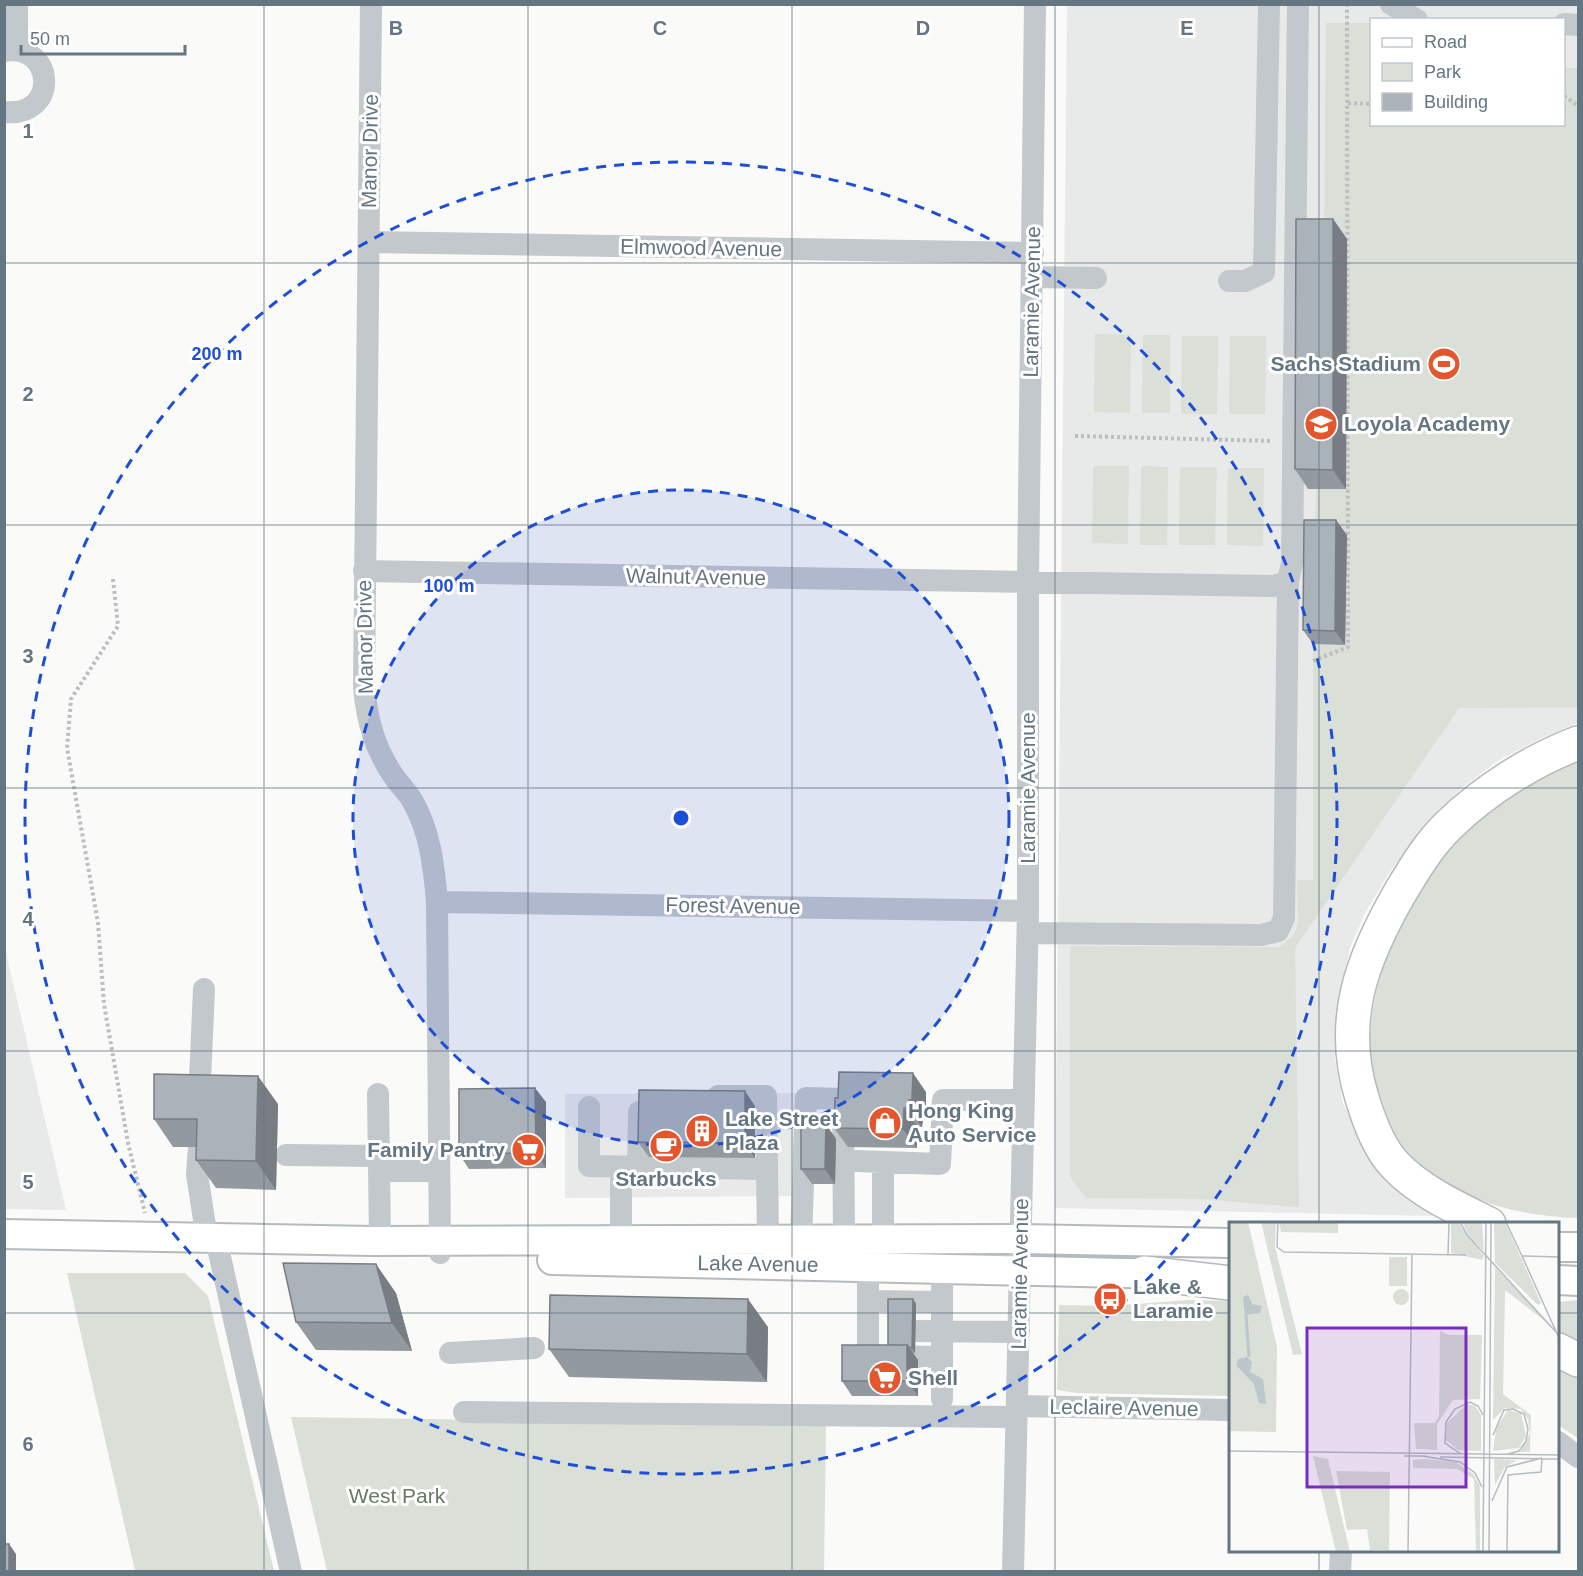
<svg xmlns="http://www.w3.org/2000/svg" width="1583" height="1576" font-family="Helvetica,sans-serif">
<style>
.built{fill:#e8e9e9;fill-rule:evenodd}
.green{fill:#dadfd7}
.lines{fill:none;stroke-linecap:round;stroke-linejoin:round}
.major-casing{stroke:#b5babe;stroke-width:32}
.highway-casing{stroke:#b4b9bd;stroke-width:36}
.path{stroke:#bbbfc2;stroke-width:4;stroke-dasharray:3 3;stroke-linecap:butt}
.minor{stroke:#c3c8cc;stroke-width:22}
.major{stroke:#fff;stroke-width:28}
.highway{stroke:#fff;stroke-width:33}
.wall{fill:#929a9f}
.shaded-wall{fill:#777d82}
.building{fill:#aab3b9;stroke:#777d82;stroke-width:1.5}
.grid{fill:none;stroke:#657683;stroke-width:1.5;stroke-opacity:0.55}
.ring{fill:none;stroke:#1d4ed8;stroke-width:3;stroke-dasharray:10 8}
.labels{text-anchor:middle;stroke-width:6;stroke-linejoin:round;paint-order:stroke}
.street-label{font-size:21px;fill:#657683;stroke:#fff}
.poi-label{font-size:21px;font-weight:bold;fill:#657683;stroke:#fff;text-anchor:start}
.park-label{font-size:21px;fill:#687a64;stroke:#fff}
.inset-river{fill:none;stroke:#bbc7cb;stroke-width:3}
.inset-road{fill:none;stroke:#b5bdc2;stroke-width:1.5}
.view{fill:#7b2cbf;fill-opacity:0.15;stroke:#7b2cbf;stroke-width:3}
.inset-edge{fill:none;stroke:#657683;stroke-width:3}
.grid-label{font-size:20px;text-anchor:middle;font-weight:bold;fill:#657683;stroke:#fff;stroke-width:6;stroke-linejoin:round;paint-order:stroke}
.centre{fill:#1d4ed8;stroke:#fff;stroke-width:3}
.ring-label{font-size:18px;text-anchor:middle;font-weight:bold;fill:#1d4ed8;stroke:#fff;stroke-width:6;stroke-linejoin:round;paint-order:stroke}
</style>
<rect width="100%" height="100%" fill="#fafaf8"/>
<path class="built" d="M1067 5H1578V723L1540 739 1499 760 1462 788 1428 821 1390 872 1365 913 1350 948 1338 1003 1335 1060 1343 1104 1364 1146 1386 1174 1436 1216 1055 1208ZM1372 20H1564V124H1372Z
M4 948H5L66 1210 5 1209Z
M798 1093 799 1196 565 1198V1094Z"/>
<path class="green" d="M1326 23H1371L1372 124H1564V68H1578V707L1459 708 1295 948 1299 1207 1200 1199 1086 1198 1070 1177V946L1280 947 1294 934 1298 924 1297 880H1313V644L1316 489H1308L1324 238Z
M1095 334 1131 335 1130 413 1094 412Z
M1143 335H1170V413H1142Z
M1182 336H1218L1217 414H1181Z
M1230 336H1266L1265 414H1229Z
M1093 466H1129L1128 544 1092 543Z
M1141 466 1168 467 1167 545H1140Z
M1180 467H1217L1215 545H1179Z
M1228 468H1264L1263 546 1227 545Z
M1578 759V1218C1518 1217 1446 1198 1406 1150 1395 1137 1387 1117 1382 1101 1379 1091 1374 1081 1372 1071 1361 1004 1396 919 1434 866 1457 836 1496 800 1529 782 1545 774 1562 767 1578 759Z
M67 1273H185L208 1296 274 1571H135Z
M1189 1300 1230 1301V1396L1077 1393 1057 1390 1059 1305 1111 1306Z
M1578 1300V1348L1558 1336V1302Z
M1558 1365 1578 1377V1438L1558 1425Z
M291 1417 826 1425 824 1571H327Z"/>
<g class="lines">
<g class="major-casing">
<path id="major" d="M4 1234 372 1241 1022 1239 1230 1243
M1558 1247H1578
M552 1260 1166 1274
M1558 1280 1578 1281"/>
</g>
<g class="highway-casing">
<path id="highway" d="M1489 1224C1457 1208 1421 1192 1396 1166 1379 1149 1369 1121 1362 1098 1338 1020 1362 958 1401 891 1415 868 1429 844 1449 825 1485 790 1531 761 1578 743
M1144 1273 1230 1283
M1558 1350 1578 1360"/>
</g>
<path class="path" d="M1564 96 1578 106
M1348 103 1372 104
M1075 436 1273 441
M113 579 118 626 71 699 67 748 98 923 104 1004 128 1143 145 1213
M1313 661 1348 647 1347 4"/>
<path class="minor" d="M371 4 364 687C367 721 375 750 395 778 400 785 407 792 412 800 430 831 434 866 437 902L440 1253
M1391 4 1417 20
M1564 24 1578 25
M17 50V4
M4 51C55 42 60 118 4 112
M369 242 1033 253
M1032 277 1096 278
M1229 281H1245L1264 272 1269 4
M364 571 1274 586 1288 581 1292 563 1298 4
M437 902 1028 911
M1028 933 1261 935 1278 931 1284 918 1288 581
M378 1094 380 1241
M718 1096H766L768 1240
M199 1103 204 989
M589 1107V1166L767 1169
M199 1147 197 1174 207 1239
M286 1155 378 1156
M856 1161 940 1164 943 1100H1024
M883 1162V1239
M621 1167V1240
M638 1168 639 1112
M379 1171H439
M216 1239 291 1572
M801 1240 806 1098 843 1099 844 1240
M868 1267V1356L942 1357
M942 1269V1399
M868 1301 942 1302
M916 1331 1019 1332
M450 1353 534 1348
M1017 1406 1230 1410
M464 1412 1016 1417
M1558 1442 1578 1457
M1013 1572 1028 911V582L1035 4
M1340 1572 1341 1550"/>
<use href="#major" class="major"/>
<use href="#highway" class="highway"/>
</g>
<path class="wall" d="M1333 219 1347 239 1346 489H1308L1295 469Z
M1347 535 1345 645 1313 644 1303 630Z
M926 1092V1120H923L922 1127H917V1148L848 1147 834 1128Z
M546 1102V1168L469 1169 459 1154Z
M278 1104 276 1190 216 1188 196 1160 197 1147H173L154 1119Z
M755 1106V1158L649 1157 638 1142Z
M823 1120 836 1139 835 1184H812L801 1169Z
M396 1293 412 1351 316 1350 296 1322Z
M913 1299 916 1304 915 1353H913L918 1360V1396H852L842 1381 888 1345Z
M768 1327 767 1382 569 1377 549 1349Z"/>
<path class="shaded-wall" d="M1333 219 1347 239 1346 489 1333 470Z
M1336 520 1347 535 1345 645 1335 631Z
M913 1073 926 1092V1120L912 1100Z
M258 1076 278 1104 276 1190 256 1161Z
M535 1088 546 1102V1168L536 1153Z
M745 1091 755 1106V1158L745 1143Z
M909 1100 923 1120 922 1127 909 1108Z
M904 1108 917 1127V1148L903 1129Z
M823 1120 836 1139 835 1184 825 1169Z
M376 1264 396 1293 412 1351 392 1323Z
M748 1299 768 1327 767 1382 747 1354Z
M913 1299 916 1304 915 1353 912 1348Z
M907 1345 918 1360V1396L907 1381Z
M9 1544 16 1554V1572H9Z"/>
<path class="building" d="M1296 219H1333V470L1295 469Z
M1304 520H1336L1335 631 1303 630Z
M839 1072 913 1073 912 1100H909V1108H904L903 1129 834 1128 835 1098H838Z
M154 1074 258 1076 256 1161 196 1160 197 1119H154Z
M535 1088 536 1153 459 1154V1089Z
M639 1090 745 1091V1143L638 1142Z
M805 1119 823 1120 826 1125 825 1169H801V1123Z
M283 1263 376 1264 392 1323 296 1322Z
M550 1295 748 1299 747 1354 549 1349Z
M888 1299H913L912 1348H910L907 1345H888Z
M842 1345H907V1381H842Z
M4 1544H9V1572H4Z"/>
<path class="grid" d="M264 4V1572M528 4V1572M792 4V1572M1055 4V1572M1319 4V1224M4 263H1578M4 525H1578M4 788H1578M4 1051H1578M4 1313H1230M1558 1313H1578M1319 1550V1572"/>
<circle cx="681" cy="818" r="328" fill="#1d4ed8" fill-opacity=".12"/>
<g class="ring">
<circle cx="681" cy="818" r="328"/>
<circle cx="681" cy="818" r="656"/>
</g>
<defs>
<g id="stadium-disc" transform="scale(1.725)"><circle r="9.5" fill="#e4572e" stroke="#fff"/><path d="M0-5a6.5 5 0 1 0 0 10a6.5 5 0 1 0 0-10ZM-3.5-1.8h7v3.6h-7Z" fill="#fff"/></g>
<g id="school-disc" transform="scale(1.725)"><circle r="9.5" fill="#e4572e" stroke="#fff"/><path d="M0-5L7-2L0 1L-7-2ZM-4 1L0 2.5L4 1V4Q0 6-4 4Z" fill="#fff"/></g>
<g id="shop-disc" transform="scale(1.725)"><circle r="9.5" fill="#e4572e" stroke="#fff"/><path d="M-5-2.5h2.3a2.7 3.5 0 0 1 5.4 0H5L5.5 6h-11ZM-1.5-2.5h3a1.5 2.3 0 0 0-3 0Z" fill="#fff"/></g>
<g id="building-disc" transform="scale(1.725)"><circle r="9.5" fill="#e4572e" stroke="#fff"/><path d="M-4-6H4V6H1V3H-1V6H-4ZM-2.5-4.3h1.7v1.8h-1.7ZM.8-4.3h1.7v1.8H.8ZM-2.5-1h1.7V.8h-1.7ZM.8-1h1.7V.8H.8Z" fill="#fff"/></g>
<g id="cafe-disc" transform="scale(1.725)"><circle r="9.5" fill="#e4572e" stroke="#fff"/><path d="M-5.5-4.5H6V0H3Q3 3.5 0 3.5H-2.5Q-5.5 3.5-5.5 0ZM3-3.2v2h1.7v-2ZM-6 4.5H4V6H-6Z" fill="#fff"/></g>
<g id="supermarket-disc" transform="scale(1.725)"><circle r="9.5" fill="#e4572e" stroke="#fff"/><path d="M-6-5.5h2.5l.6 2H6L4.5 2H-2.5L-4.4-4H-6ZM-1.5 3.2a1.3 1.3 0 1 0 .1 0ZM3 3.2a1.3 1.3 0 1 0 .1 0Z" fill="#fff"/></g>
<g id="bus-disc" transform="scale(1.725)"><circle r="9.5" fill="#e4572e" stroke="#fff"/><path d="M-5-6H5V4H4V6H2V4H-2V6H-4V4H-5ZM-3.5-4V0h7V-4ZM-3.5 1.2v1.5H-2V1.2ZM2 1.2v1.5H3.5V1.2Z" fill="#fff"/></g>
</defs>
<g fill-rule="evenodd">
<use href="#stadium-disc" x="1444" y="364"/>
<use href="#school-disc" x="1321" y="424"/>
<use href="#shop-disc" x="885" y="1123"/>
<use href="#building-disc" x="702" y="1131"/>
<use href="#cafe-disc" x="666" y="1146"/>
<use href="#supermarket-disc" x="528" y="1150"/>
<use href="#bus-disc" x="1110" y="1299"/>
<use href="#supermarket-disc" x="885" y="1378"/>
</g>
<g class="labels">
<g class="street-label">
<text transform="translate(370 151) rotate(-89)" y="7">Manor Drive</text>
<text transform="translate(701 248) rotate(1)" y="7">Elmwood Avenue</text>
<text transform="translate(1032 302) rotate(-89)" y="7">Laramie Avenue</text>
<text transform="translate(696 577) rotate(1)" y="7">Walnut Avenue</text>
<text transform="translate(365 637) rotate(-91)" y="7">Manor Drive</text>
<text transform="translate(1028 788) rotate(-90)" y="7">Laramie Avenue</text>
<text transform="translate(733 906) rotate(1)" y="7">Forest Avenue</text>
<text transform="translate(758 1264) rotate(1)" y="7">Lake Avenue</text>
<text transform="translate(1020 1274) rotate(-89)" y="7">Laramie Avenue</text>
<text transform="translate(1124 1408) rotate(1)" y="7">Leclaire Avenue</text>
</g>
<g class="poi-label">
<text x="1421" y="371" text-anchor="end">Sachs Stadium</text>
<text x="1344" y="431">Loyola Academy</text>
<text x="908" y="1118">Hong King<tspan x="908" dy="24">Auto Service</tspan></text>
<text x="725" y="1126">Lake Street<tspan x="725" dy="24">Plaza</tspan></text>
<text x="505" y="1157" text-anchor="end">Family Pantry</text>
<text x="666" y="1186" text-anchor="middle">Starbucks</text>
<text x="1133" y="1294">Lake &amp;<tspan x="1133" dy="24">Laramie</tspan></text>
<text x="908" y="1385">Shell</text>
</g>
<g class="park-label">
<text x="397" y="1503">West Park</text>
</g>
</g>
<g transform="translate(1229 1222)">
<rect width="330" height="330" fill="#fafaf8"/>
<path d="M0 0H19L48 125 47 210 0 209ZM32 0H47L46 25 73 132 64 133ZM50 0H109V11L52 10ZM222 0H229L255 34 253 38 222 31ZM233 0H253L255 29 241 15ZM265 0H276L312 81 309 83 266 41ZM160 35H178V64H160ZM266 45 322 104 276 68 274 172 302 193 301 230H291L301 211 299 197 292 187 276 186 264 198ZM164 75a8 8 0 1 1 16 0a8 8 0 1 1-16 0ZM211 109 220 113H253L251 177 224 178 208 202V228L187 227 185 201H206L210 194ZM238 182 246 184 252 193V229L229 228 217 218 218 201ZM279 188 292 191 297 214 290 226 264 229 267 206ZM84 234 99 237 121 330H107ZM197 237 227 240 244 252 251 264V330H247L245 257 228 247 184 246V238ZM265 237 288 238 276 245 266 263ZM107 249 161 250 160 328H141L138 307 118 308Z" fill="#dadfd7"/>
<path d="M19 73 23 82 33 84 31 91 16 93 14 75ZM18 135 23 140 21 150 34 157 37 182 30 181 25 162 7 143 9 137Z" fill="#bbc7cb"/>
<path class="inset-river" d="M17 93 20 135"/>
<path class="inset-road" d="M49 0 48 25 55 30 237 33M231 0 239 14 327 110M277 0 293 34M219 33 220 0M293 34 330 35M293 34 330 116M264 213 275 188 284 187 295 192 299 207 297 219 290 229 279 232M0 229 330 233M232 232 216 221 217 200 226 187 241 180 249 184 254 193M175 234H197M193 234 231 240 246 251 253 265M211 235 330 237M263 279 278 245 313 236M179 330 183 32M254 330 257 0M260 330 262 0M278 330 279 253 312 250 313 237"/>
<path class="view" d="M78 106H237V265H78Z"/>
<rect width="330" height="330" class="inset-edge"/>
</g>
<g class="grid-label">
<text x="396" y="35">B</text>
<text x="660" y="35">C</text>
<text x="923" y="35">D</text>
<text x="1187" y="35">E</text>
<text x="28" y="138">1</text>
<text x="28" y="401">2</text>
<text x="28" y="663">3</text>
<text x="28" y="926">4</text>
<text x="28" y="1189">5</text>
<text x="28" y="1451">6</text>
</g>
<circle cx="681" cy="818" r="9" class="centre"/>
<g class="ring-label">
<text x="217" y="360">200 m</text>
<text x="449" y="592">100 m</text>
</g>
<rect width="1583" height="1576" fill="none" stroke="#657683" stroke-width="12"/>
<rect x="1370" y="18" width="195" height="108" fill="#ffffff" stroke="#c1c8cd" stroke-width="1.5"/>
<rect x="1382" y="38" width="30" height="9" fill="#ffffff" stroke="#c1c8cd" stroke-width="1.5"/>
<text x="1424" y="48" font-size="18" fill="#657683">Road</text>
<rect x="1382" y="63" width="30" height="18" fill="#dadfd7" stroke="#c1c8cd" stroke-width="1.5"/>
<text x="1424" y="78" font-size="18" fill="#657683">Park</text>
<rect x="1382" y="93" width="30" height="18" fill="#aab3b9" stroke="#c1c8cd" stroke-width="1.5"/>
<text x="1424" y="108" font-size="18" fill="#657683">Building</text>
<path d="M21 45v9h164v-9" fill="none" stroke="#657683" stroke-width="3"/>
<text x="30" y="45" font-size="18" fill="#657683" stroke="#ffffff" stroke-width="4.5" paint-order="stroke">50 m</text>
</svg>
